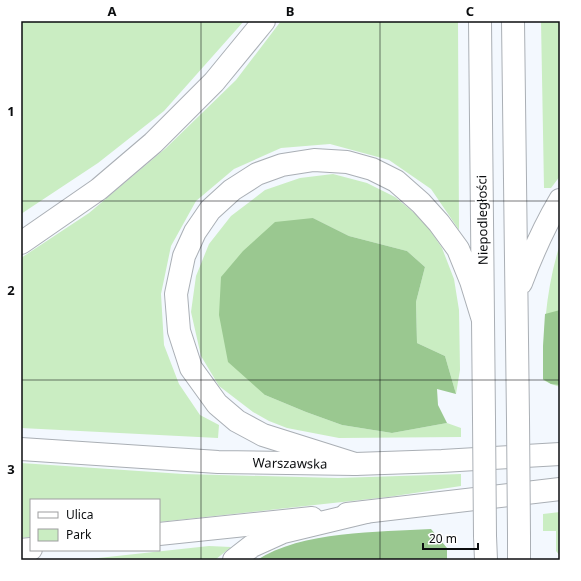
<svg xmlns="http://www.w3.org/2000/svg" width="581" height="581" font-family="'Noto Sans',sans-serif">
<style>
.green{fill:#caedc2}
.forest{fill:#9ac890}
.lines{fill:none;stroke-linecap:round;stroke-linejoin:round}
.major-casing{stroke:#aaafb5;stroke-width:24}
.highway-casing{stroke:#aaafb5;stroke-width:24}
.major{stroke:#fff;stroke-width:22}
.highway{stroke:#fff;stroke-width:22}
.highway-bridge-casing{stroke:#aaafb5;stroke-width:24;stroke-linecap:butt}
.highway-bridge{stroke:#fff;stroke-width:22}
.grid{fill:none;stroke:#0b0d0f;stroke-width:1;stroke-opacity:0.55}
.labels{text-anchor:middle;stroke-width:4;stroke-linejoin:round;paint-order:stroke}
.street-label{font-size:13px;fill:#0b0d0f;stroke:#fff}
.neatline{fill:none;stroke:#0b0d0f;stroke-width:1.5}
.grid-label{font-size:13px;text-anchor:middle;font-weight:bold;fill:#0b0d0f}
</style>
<rect width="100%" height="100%" fill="#f3f8fe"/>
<path class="green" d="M21 21H244L164 111 98 163 21 214Z
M281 21H458L459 230 431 189 389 160 330 144 281 148 234 169 196 201 171 246 161 294 164 345 179 384 200 415 219 425 218 438 21 428V258L89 213 166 148 236 80Z
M541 21H560V176L551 188H544Z
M333 174 367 183 395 197 424 221 442 248 454 279 459 310 460 370 456 394 445 356 417 343 416 302 425 267 407 251 349 236 313 218 265 395 306 412 342 425 392 433 447 423 461 428V437L339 438 287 428 269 421 253 412 219 386 201 356 191 312 196 276 209 244 231 216 265 190 300 178Z
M560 244V387L551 384 543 380C543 333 546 288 560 244Z
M21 463 183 474 338 478 461 474V486L388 497 159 522V500H31V537L21 538Z
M560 512V556L556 551V531H543V514Z
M209 546 231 547 215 560H80Z"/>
<path class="forest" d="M313 218 349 236 407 251 425 267 416 302 417 343 445 356 456 394 437 389 438 405 447 423 392 433 342 425 306 412 265 395 228 362 219 315 221 277 243 251 275 222Z
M560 310V385L551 384 543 379V346L545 314Z
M431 529 447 548V560H257C301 531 379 532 431 529Z"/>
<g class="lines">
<g class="major-casing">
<path id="major" d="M21 449 218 462 355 464 442 461 560 454
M347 514 560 489
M159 534 312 518
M21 550 31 549"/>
</g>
<g class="highway-casing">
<path id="highway" d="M480 21 484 419
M513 21 518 419
M21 243 99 189 153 143 214 82 264 21
M521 283C532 254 544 227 560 200
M355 464 263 435 237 421 217 404 191 368 179 331 176 294 184 256 195 232 210 210 232 190 257 174 282 165 314 160 347 162 372 169 396 181 421 203 439 223 458 249 471 281 483 320
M519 535V560
M485 536 486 560
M234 560 252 546 283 532 366 512"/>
</g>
<use href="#major" class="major"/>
<use href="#highway" class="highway"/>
<g class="highway-bridge-casing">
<path id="highway-bridge" d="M484 419 485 536
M518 419 519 535"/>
</g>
<use href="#highway-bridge" class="highway-bridge"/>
</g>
<path class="grid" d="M201 21V560M380 21V560M21 201H560M21 380H560"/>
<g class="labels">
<g class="street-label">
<text transform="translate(482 220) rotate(-91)" y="5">Niepodległości</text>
<text transform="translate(290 463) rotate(1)" y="5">Warszawska</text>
</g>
</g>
<rect width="581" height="581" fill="none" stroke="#ffffff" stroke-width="44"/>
<rect x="30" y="499" width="130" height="52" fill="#ffffff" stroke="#9d9e9f"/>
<rect x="38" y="512" width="20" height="6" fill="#ffffff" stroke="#9d9e9f"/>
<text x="66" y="519" font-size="12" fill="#0b0d0f">Ulica</text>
<rect x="38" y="529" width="20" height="12" fill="#caedc2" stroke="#9d9e9f"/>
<text x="66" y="539" font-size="12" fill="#0b0d0f">Park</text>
<path d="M423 543v6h55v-6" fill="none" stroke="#0b0d0f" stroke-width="2"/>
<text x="429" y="543" font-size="12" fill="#0b0d0f" stroke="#ffffff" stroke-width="3" paint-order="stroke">20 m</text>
<rect x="22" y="22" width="537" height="537" class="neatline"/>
<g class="grid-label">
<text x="112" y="16">A</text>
<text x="290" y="16">B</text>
<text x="470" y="16">C</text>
<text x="11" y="116">1</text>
<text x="11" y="295">2</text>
<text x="11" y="474">3</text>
</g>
</svg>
